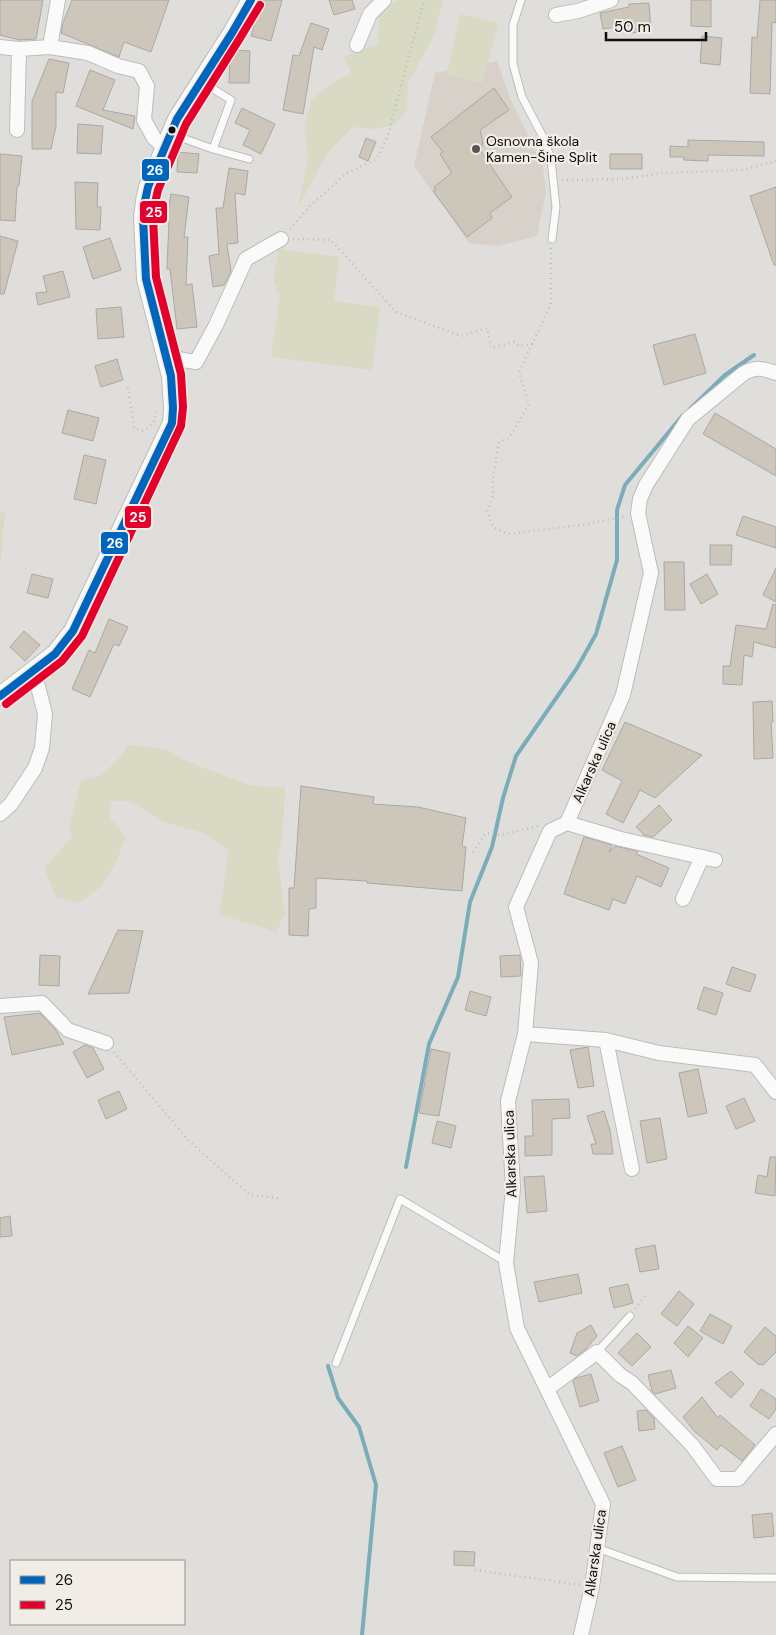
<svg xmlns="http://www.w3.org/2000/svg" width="776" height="1635" font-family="'DM Sans',sans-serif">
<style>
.built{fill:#d7d1c9}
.green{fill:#d8dac4}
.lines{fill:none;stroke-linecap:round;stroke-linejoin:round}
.stream{stroke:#7bacb9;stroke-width:4}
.building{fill:#cdc6bb;stroke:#aaa8a6}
.service-casing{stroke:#bebcba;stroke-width:9}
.minor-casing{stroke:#bebcba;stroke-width:16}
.tertiary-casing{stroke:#bebcba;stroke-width:20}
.path{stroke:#bebdbb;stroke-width:2.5;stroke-dasharray:1 4;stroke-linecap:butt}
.service{stroke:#fafafa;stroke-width:7}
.minor{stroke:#fafafa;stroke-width:14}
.tertiary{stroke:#fafafa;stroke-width:18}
.bus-1-casing{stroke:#f1ece6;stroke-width:11}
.bus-2-casing{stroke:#f1ece6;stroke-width:11}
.bus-1{stroke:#0065bd;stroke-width:8}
.bus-2{stroke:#e4002b;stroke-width:8}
.bus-dot{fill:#0e0d0b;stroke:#f1ece6;stroke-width:2}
.poi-dot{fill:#585654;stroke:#f1ece6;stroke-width:2}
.labels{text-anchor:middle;stroke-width:4.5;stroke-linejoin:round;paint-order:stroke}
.poi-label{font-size:14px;fill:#0e0d0b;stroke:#f1ece6;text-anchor:start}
.street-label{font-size:14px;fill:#0e0d0b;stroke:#f1ece6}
.line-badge{stroke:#f1ece6;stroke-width:2}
.badge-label{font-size:14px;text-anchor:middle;font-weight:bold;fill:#fff}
</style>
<rect width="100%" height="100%" fill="#e0dedb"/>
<path class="built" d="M497 61 510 98 543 167 546 192 537 236 497 246 469 243 414 166 435 73Z"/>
<path class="green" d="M399 0H443L434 36 408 83 407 110 395 125 373 129 353 127 328 152 298 207 308 161 305 126 311 100 336 81 351 73 344 57 363 49 378 45 379 12Z
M460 14 499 23 482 83 447 74Z
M278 249 339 257 334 301 380 307 372 370 271 357 280 294 276 293 277 286 273 285Z
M0 511 5 513 0 568Z
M128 745 165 749 186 761 252 786 285 787 283 831 278 858 285 914 276 932 219 914 229 850 206 834 164 822 129 801H111L110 818 126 837 115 864 102 886 79 903 56 897 44 868 72 837 69 825 81 781 102 775 119 758Z"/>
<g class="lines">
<path class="stream" d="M690 409 725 375 754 355
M406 1167 429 1044 458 977 470 902 492 847 503 798 516 756 577 668 596 634 617 560V510L625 485 683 415
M328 1366 338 1398 359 1427 376 1485 362 1635"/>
</g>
<path class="building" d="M0 0H43L36 39 19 40 0 35Z
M72 0H169L151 52 124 42 119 57 61 33 63 23Z
M262 0H282L271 41 251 36Z
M329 0H352L355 9 334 15Z
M691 0H711V27L691 26Z
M760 0H776V23L772 22 770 94 750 93 752 37 757 38Z
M649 3 651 31 631 33V25L603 29 600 13 629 7V4Z
M311 23 329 29 322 50 314 47 303 114 283 110 293 55 299 56Z
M702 36 722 38 720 65 700 63Z
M234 50 250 51 249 83H229L230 56Z
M49 59 69 63 63 93 56 92V126L51 149H32V101Z
M90 70 115 80 103 110 135 116 133 129 76 106Z
M494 88 509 110 480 130 483 143 480 150 512 197 490 213 492 218 467 237 433 191 436 190 434 187 452 173 440 154 443 152 431 137Z
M242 108 275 124 261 154 243 145 250 130 235 123Z
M78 124 103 126 101 154 77 153Z
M366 138 376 142 368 161 359 157Z
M688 140 764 142V156L708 155V161L684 160V157H670V146L688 147Z
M178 152 199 154 197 173 177 172Z
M0 154 22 156 19 186H17L15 221 0 220Z
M610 154H642V169H610Z
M229 168 248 171 245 195 235 193 238 243 227 244 231 271 224 285 213 287 209 256 219 254 216 208H223Z
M75 182 98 183 97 207H101L100 230 76 229Z
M776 187V265H774L750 196Z
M171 194 189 197 184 237H188L186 285 192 284 197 327 177 329 170 269H167L169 221 167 220Z
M0 236 18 241 4 294H0Z
M110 238 121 270 93 279 83 247Z
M63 271 70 297 38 305 36 293 47 292 43 276Z
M121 307 124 337 98 339 96 309Z
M695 334 706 373 664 385 653 345Z
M117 359 123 380 101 387 95 366Z
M68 410 99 418 93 441 62 433Z
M715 413 776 449V476L703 434Z
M84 455 106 460 96 504 74 499Z
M743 516 776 527V548L736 535Z
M710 545H732L731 565H710Z
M664 562H684L685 610H665Z
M776 568V602L763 595Z
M32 574 53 579 48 598 27 593Z
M707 574 718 594 701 604 690 584Z
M773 604 776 605V648L754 642 752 657 744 655 742 685 723 684V666H730L736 625 766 629Z
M109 619 128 627 119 646 114 644 90 697 72 689 89 650 95 653Z
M24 631 40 645 25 661 10 647Z
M772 701 773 722H771L773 758 754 759 753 702Z
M625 722 702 755 655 798 640 790 623 823 606 814 622 781 602 770Z
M301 786 374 797 373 804 418 807 466 818 462 846 466 847 462 891 367 883V881L316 878V908L309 909 308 936 289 935V888H294Z
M659 805 672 820 653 837 644 835 636 827Z
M584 837 612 845 609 852 615 846 636 851 638 852 636 854 669 868 661 887 637 876 625 904 613 899 609 910 564 894Z
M118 930 143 931 129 993 88 994Z
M40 955 60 956 59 986 39 985Z
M520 955 521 976 501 977 500 956Z
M732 967 756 975 750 992 726 984Z
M704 987 723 993 716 1015 697 1009Z
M470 991 491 997 486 1016 465 1010Z
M40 1013 55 1029 64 1044 12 1055 4 1017Z
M85 1045 93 1048 104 1069 87 1078 73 1052Z
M588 1047 594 1086 578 1088 570 1050Z
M431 1049 450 1053 439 1116 419 1113Z
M698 1069 707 1113 688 1117 679 1073Z
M119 1091 127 1109 106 1119 98 1100Z
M744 1098 755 1121 736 1129 726 1106Z
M569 1099 570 1118 552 1119V1155L525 1156V1136H533L532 1100Z
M604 1111 610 1130 613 1154H593L591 1144H596L587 1116Z
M660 1118 667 1159 647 1163 640 1121Z
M437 1121 456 1126 451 1148 432 1143Z
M770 1157H776L775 1196 755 1193 758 1175 767 1177Z
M544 1176 547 1211 527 1213 524 1177Z
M10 1216 12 1236 0 1237V1218Z
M655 1245 659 1269 640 1272 635 1249Z
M578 1274 582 1293 539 1302 534 1282Z
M628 1284 633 1303 614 1308 609 1288Z
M679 1291 694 1304 677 1326 661 1314Z
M710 1314 732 1326 723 1344 700 1331Z
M591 1325 597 1336 586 1349 577 1356 570 1353 577 1333Z
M688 1326 703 1338 688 1357 674 1343Z
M765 1327 776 1336V1352L763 1365 760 1364 759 1365 744 1352Z
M637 1333 651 1347 632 1366 618 1353Z
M671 1370 676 1388 655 1394 652 1391 648 1375Z
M731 1371 744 1384 731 1398 715 1383Z
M591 1374 599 1401 580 1407 573 1381 576 1378Z
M761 1389 776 1399V1409L769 1419 750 1406Z
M702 1397 718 1418 720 1415 755 1445 742 1461 721 1445 717 1450 694 1431 683 1417Z
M646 1410 654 1418 655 1429 639 1431 637 1411Z
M622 1446 636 1480 618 1487 604 1453Z
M772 1513 774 1536 754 1538 752 1515Z
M454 1551 475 1552 474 1566 454 1565Z"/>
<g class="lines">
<g class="service-casing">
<path id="service" d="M521 0 513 25V64L522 97 543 137 551 159 556 207 552 239
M202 82 231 100 213 149
M171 134 213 149 249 159
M597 1352 630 1316
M336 1363 400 1199 506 1262
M597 1548 677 1577 776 1578"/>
</g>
<g class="minor-casing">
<path id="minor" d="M556 15 578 11 611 0
M357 45 370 14 384 0
M0 47 19 49 50 47 88 53 118 66 139 71 147 86 144 120 154 138 165 148
M50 47 58 0
M17 130 19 49
M166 354 183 360 196 362 216 325 246 259 281 239
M0 814 11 804 35 768 42 748 45 714 34 671
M567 823 621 839 715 860
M683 899 702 857
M0 1006 42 1003 68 1030 106 1043
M525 1034 606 1040 659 1053 755 1065 776 1092
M606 1040 632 1169
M547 1389 597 1352 620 1375 632 1383 692 1445 717 1479H738L776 1434
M581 1635 592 1587 603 1504 517 1328 506 1263 513 1188 508 1101 525 1034 531 963 516 907 550 831 567 823 623 695 651 573 638 513 640 499 646 485 688 419 744 373C756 367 763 368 776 373"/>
</g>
<g class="tertiary-casing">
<path id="tertiary" d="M0 696 55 654 73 631 172 423 173 408 171 376 146 279 143 217 145 201 148 187 177 119 232 33 251 0"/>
</g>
<path class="path" d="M562 180 623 179 663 173 743 170 776 161
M290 229 311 205 347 173 377 159 388 135 424 0
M293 239 331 240 396 312 461 336 487 328 491 348 514 342 519 346 533 344
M551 248V304L519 372 529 404 509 438 499 442 493 477V496L487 510 493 527 508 534 588 524 626 516
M128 387 134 428 144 431 153 423 157 412
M473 852 486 833 501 835 538 826
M114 1052 189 1141 250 1195 278 1198
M635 1309 645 1296
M475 1570 580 1585"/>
<use href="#service" class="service"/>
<use href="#minor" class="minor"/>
<use href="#tertiary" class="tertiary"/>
<g class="bus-1-casing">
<path id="bus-1" d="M0 696 55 654 73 631 172 423 173 408 171 376 146 279 143 217 145 201 148 187 177 119 232 33 251 0"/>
</g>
<g class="bus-2-casing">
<path id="bus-2" d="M6 704 62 661 82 636 181 426 183 407 181 374 156 277 153 217 155 203 158 190 186 124 240 38 260 5"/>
</g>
<use href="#bus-1" class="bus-1"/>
<use href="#bus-2" class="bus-2"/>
</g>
<circle class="bus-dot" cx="172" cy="130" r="4.5"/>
<circle class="poi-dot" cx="476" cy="149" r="5"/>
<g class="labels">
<g class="poi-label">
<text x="486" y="146">Osnovna škola<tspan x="486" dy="16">Kamen-Šine Split</tspan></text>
</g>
<g class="street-label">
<text transform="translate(594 762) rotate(-66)" y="5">Alkarska ulica</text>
<text transform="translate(510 1154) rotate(-92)" y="5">Alkarska ulica</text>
<text transform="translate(595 1553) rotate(-82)" y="5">Alkarska ulica</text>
</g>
</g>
<g class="line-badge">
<rect x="141" y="158" width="29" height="24" rx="5" fill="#0065bd"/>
<rect x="139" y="200" width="29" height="24" rx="5" fill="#e4002b"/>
<rect x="124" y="505" width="28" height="24" rx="5" fill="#e4002b"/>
<rect x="100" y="531" width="29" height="24" rx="5" fill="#0065bd"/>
</g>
<g class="badge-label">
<text x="155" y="175">26</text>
<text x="154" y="217">25</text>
<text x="138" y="522">25</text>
<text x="115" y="548">26</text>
</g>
<rect x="10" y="1560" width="175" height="65" fill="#f1ece6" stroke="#96938e"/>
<rect x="20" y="1576" width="25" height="8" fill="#0065bd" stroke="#96938e"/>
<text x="55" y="1585" font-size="15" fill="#0e0d0b">26</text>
<rect x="20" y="1601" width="25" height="8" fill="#e4002b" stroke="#96938e"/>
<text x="55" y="1610" font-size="15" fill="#0e0d0b">25</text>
<path d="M606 32v8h100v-8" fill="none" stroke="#0e0d0b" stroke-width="2.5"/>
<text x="614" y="32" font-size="15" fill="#0e0d0b" stroke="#f1ece6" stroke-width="4" paint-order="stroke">50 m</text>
</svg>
